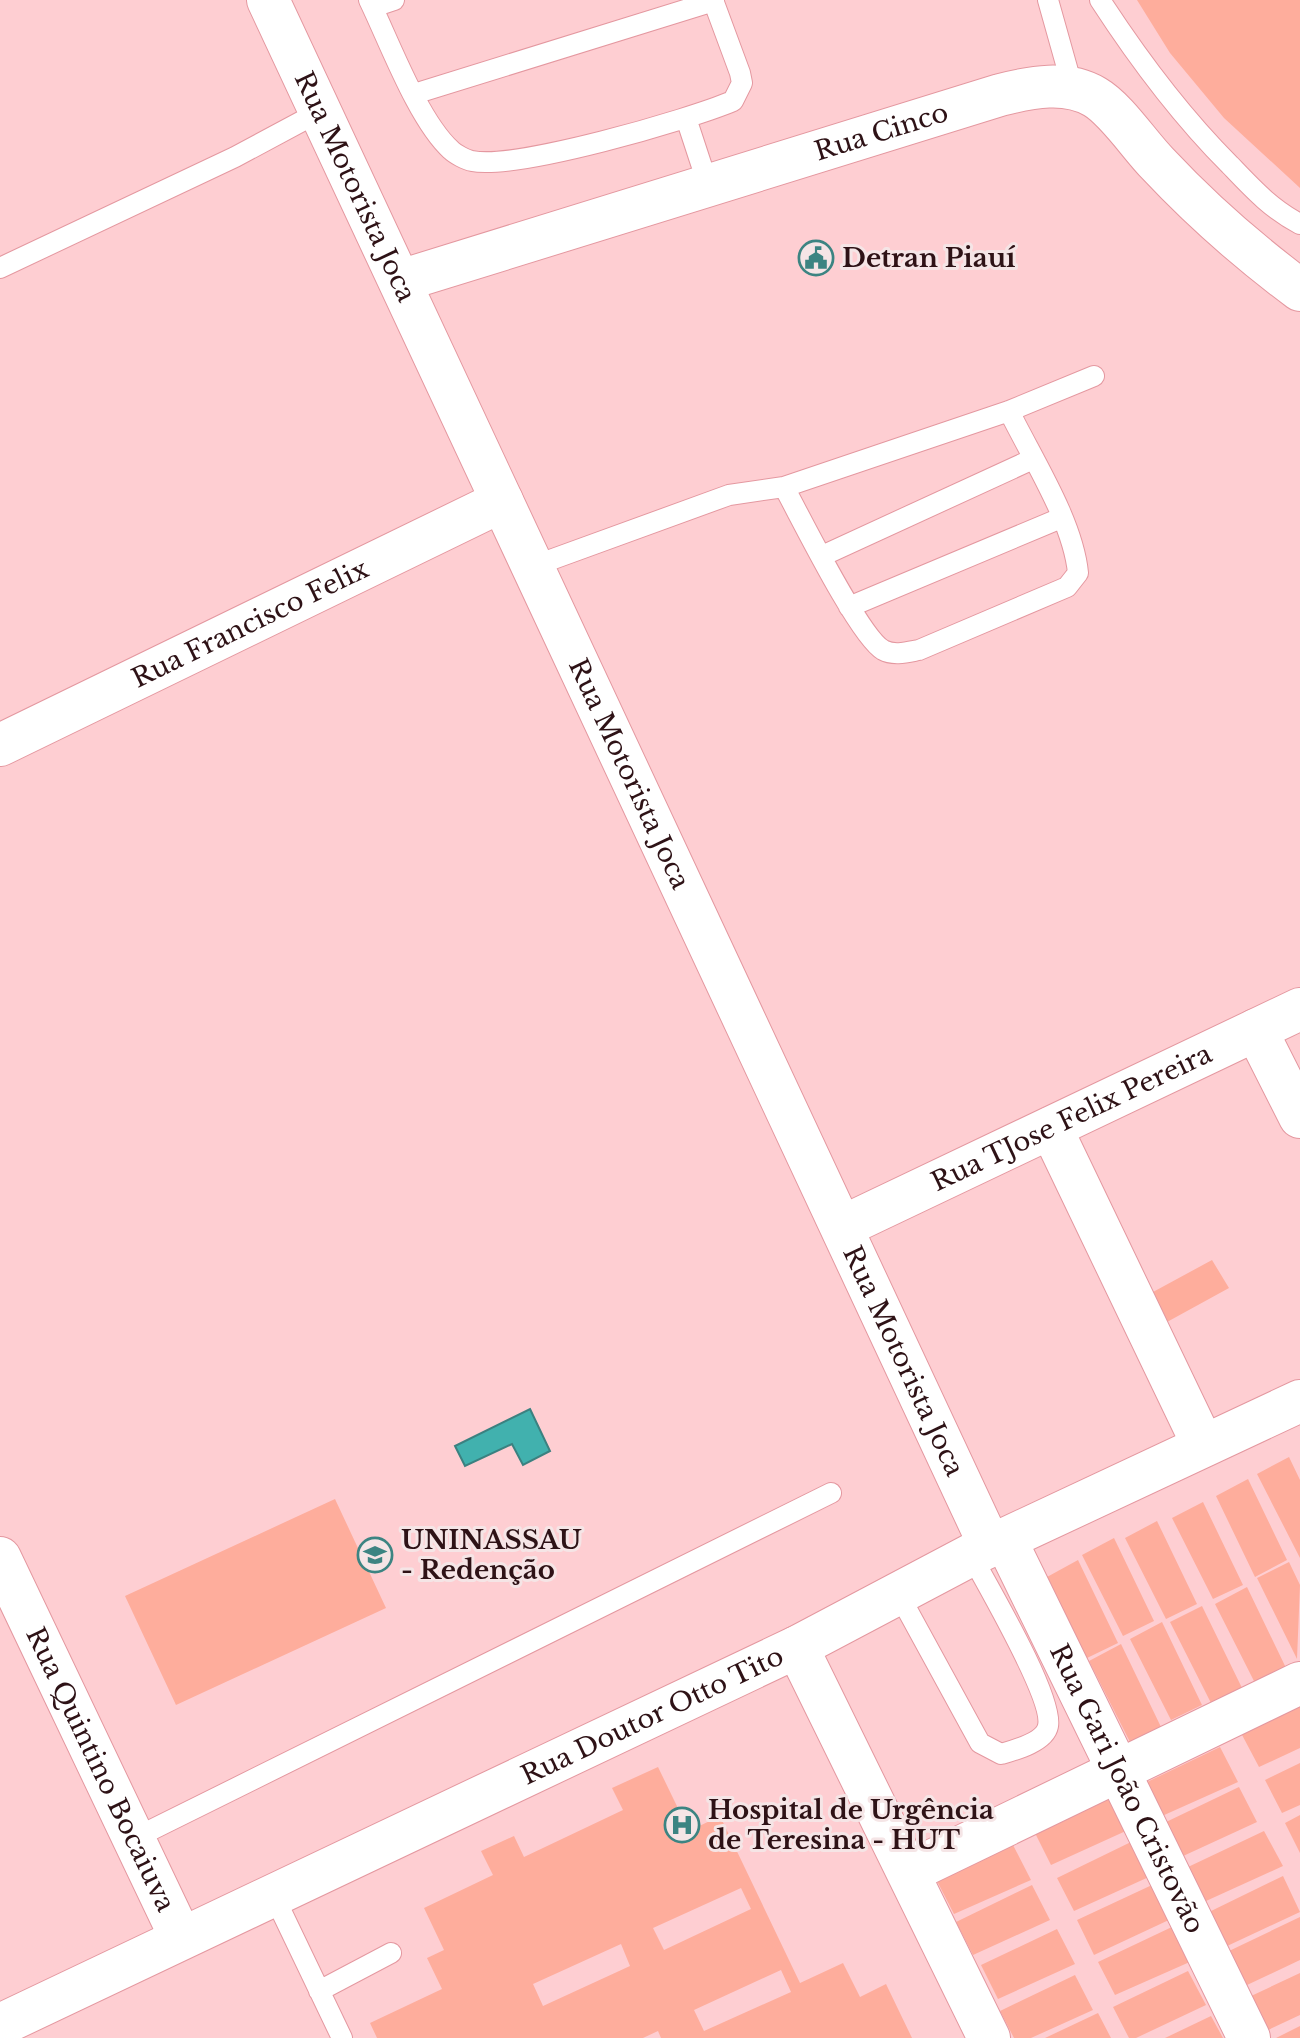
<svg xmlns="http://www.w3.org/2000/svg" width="1300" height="2038" font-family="'Libre Baskerville',serif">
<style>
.water{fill:#41b1ae;stroke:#3b8180;stroke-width:2}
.building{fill:#fead9c;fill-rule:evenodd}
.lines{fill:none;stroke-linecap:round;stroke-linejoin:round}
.service-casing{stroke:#e498a0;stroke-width:22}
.minor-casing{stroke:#e498a0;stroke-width:44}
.service{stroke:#fff;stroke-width:20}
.minor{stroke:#fff;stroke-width:42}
.labels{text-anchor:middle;stroke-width:6;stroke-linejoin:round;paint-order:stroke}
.street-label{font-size:26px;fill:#2e1216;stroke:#f5e5e6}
.poi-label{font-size:26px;font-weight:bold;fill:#2e1216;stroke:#f5e5e6;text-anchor:start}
</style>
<rect width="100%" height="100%" fill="#feced2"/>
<path class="water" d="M530 1409 550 1451 523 1465 512 1444 465 1466 455 1446Z"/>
<path class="building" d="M1137 0H1300V188L1224 118 1170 53Z
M1212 1260 1229 1288 1167 1322 1153 1292Z
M1289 1457 1300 1480V1558L1257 1474Z
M1248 1479 1287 1560 1255 1577 1216 1496Z
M335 1499 386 1608 176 1705 125 1596Z
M1203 1502 1243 1585 1213 1599 1172 1518Z
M1157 1521 1197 1604 1166 1619 1125 1538Z
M1114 1538 1154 1621 1123 1636 1082 1555Z
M1078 1560 1118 1643 1087 1658 1047 1577Z
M1289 1562 1300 1585 1297 1659 1257 1578Z
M1247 1587 1287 1670 1256 1685 1215 1604Z
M1202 1606 1242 1688 1211 1703 1170 1622Z
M1162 1622 1202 1705 1171 1720 1130 1639Z
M1121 1644 1161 1727 1130 1742 1089 1661Z
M1300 1705V1748L1259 1767 1241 1733Z
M1220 1747 1238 1782 1162 1816 1145 1783Z
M1300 1763V1805L1282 1813 1265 1780Z
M658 1767 689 1831 720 1816 800 1983 843 1963 860 1997 886 1984 912 2038H661L658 2031 643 2038H377L370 2023 442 1989 427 1958 444 1950 424 1908 493 1875 481 1851 514 1836 524 1857 623 1810 612 1788ZM741 1888 751 1909 664 1950 653 1928ZM621 1944 630 1966 543 2006 533 1984ZM781 1970 791 1992 704 2031 694 2010Z
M1239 1787 1257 1822 1181 1857 1164 1823Z
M1110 1795 1128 1830 1051 1865 1034 1831Z
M1300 1815V1853L1285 1823Z
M1264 1831 1283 1866 1206 1901 1188 1867Z
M1133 1841 1151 1876 1074 1911 1057 1878Z
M1013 1845 1031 1880 954 1914 937 1881Z
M1283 1876 1300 1912 1225 1947 1207 1913Z
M1032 1885 1050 1920 973 1955 956 1922Z
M1152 1885 1171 1919 1094 1955 1077 1920Z
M1300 1917V1960L1247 1985 1229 1951Z
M1174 1926 1192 1961 1115 1995 1098 1962Z
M1057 1929 1075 1964 998 1999 981 1965Z
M1188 1971 1206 2005 1136 2038H1129L1113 2007Z
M1300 1973V2015L1266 2031 1249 1997Z
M1075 1975 1093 2010 1031 2038H1014L1000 2011Z
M1098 2013 1111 2038H1045Z
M1211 2016 1223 2038H1165Z
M1300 2026V2038H1276Z"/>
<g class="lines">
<g class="service-casing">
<path id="service" d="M369 0C389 41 418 120 451 150 455 154 466 160 472 161 516 170 688 120 733 101L742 83 740 73 713 0
M1048 0 1073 89
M1100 0C1139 60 1179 114 1230 165 1252 188 1271 209 1300 224
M373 7 394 0
M414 94 714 1
M686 118 708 185
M0 268 235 157 319 112
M784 487C801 518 859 636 883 650 894 656 908 652 919 650L1067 587 1078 573C1073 521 1032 458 1009 411
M822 556 1033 459
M531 567 729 495 784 487 1009 411 1094 376
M849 607 1061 518
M898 1593 980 1743 1001 1754C1015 1750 1045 1742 1048 1726 1054 1698 987 1585 971 1555
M133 1839 831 1493
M273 1894 342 2038
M319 1991 391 1953"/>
</g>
<g class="minor-casing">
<g id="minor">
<path id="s1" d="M268 0 990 1546"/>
<path id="s2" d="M400 281 1000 95C1032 87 1066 80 1095 97 1117 110 1140 146 1158 164 1202 211 1249 252 1300 290"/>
<path id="s3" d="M0 745 502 501"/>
<path d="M1256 1030 1300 1117"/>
<path d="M1051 1128 1203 1445"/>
<path id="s4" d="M842 1227 1300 1009"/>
<path id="s5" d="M1005 1539 1249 2038"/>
<path id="s6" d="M0 1558 181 1938"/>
<path d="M797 1647 989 2038"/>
<path d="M909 1872 1300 1683"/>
<path id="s7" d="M0 2025 797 1647 971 1555 1300 1401"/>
</g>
</g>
<use href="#service" class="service"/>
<use href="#minor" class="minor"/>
</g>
<defs>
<g id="civic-ring" transform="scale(1.8)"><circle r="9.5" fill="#f5e5e6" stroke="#3c8482" stroke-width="1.5"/><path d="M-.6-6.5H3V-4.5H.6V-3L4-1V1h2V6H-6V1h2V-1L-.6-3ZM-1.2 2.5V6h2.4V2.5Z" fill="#3c8482"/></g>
<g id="university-ring" transform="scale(1.8)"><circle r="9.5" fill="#f5e5e6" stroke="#3c8482" stroke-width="1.5"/><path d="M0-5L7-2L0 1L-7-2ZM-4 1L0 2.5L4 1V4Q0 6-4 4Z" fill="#3c8482"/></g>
<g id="hospital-ring" transform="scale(1.8)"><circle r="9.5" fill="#f5e5e6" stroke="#3c8482" stroke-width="1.5"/><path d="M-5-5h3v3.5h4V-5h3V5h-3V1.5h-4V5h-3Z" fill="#3c8482"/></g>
</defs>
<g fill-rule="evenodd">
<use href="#civic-ring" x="816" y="258"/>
<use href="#university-ring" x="375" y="1555"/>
<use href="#hospital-ring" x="682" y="1825"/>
</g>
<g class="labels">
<g class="street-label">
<text dy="9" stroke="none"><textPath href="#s2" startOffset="504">Rua Cinco</textPath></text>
<text dy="9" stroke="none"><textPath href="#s1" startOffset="206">Rua Motorista Joca</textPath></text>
<text dy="9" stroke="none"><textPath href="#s3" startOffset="278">Rua Francisco Felix</textPath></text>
<text dy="9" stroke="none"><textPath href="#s1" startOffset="854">Rua Motorista Joca</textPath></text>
<text dy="9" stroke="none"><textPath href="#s4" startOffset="254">Rua TJose Felix Pereira</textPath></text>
<text dy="9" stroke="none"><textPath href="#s1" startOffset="1502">Rua Motorista Joca</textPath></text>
<text dy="9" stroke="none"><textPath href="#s7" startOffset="722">Rua Doutor Otto Tito</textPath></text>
<text dy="9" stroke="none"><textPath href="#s6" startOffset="234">Rua Quintino Bocaiuva</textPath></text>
<text dy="9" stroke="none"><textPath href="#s5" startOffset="278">Rua Gari João Cristovão</textPath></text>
</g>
<g class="poi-label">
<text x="842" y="267">Detran Piauí</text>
<text x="401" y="1549">UNINASSAU<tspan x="401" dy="30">- Redenção</tspan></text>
<text x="708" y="1819">Hospital de Urgência<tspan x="708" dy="30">de Teresina - HUT</tspan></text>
</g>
</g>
</svg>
